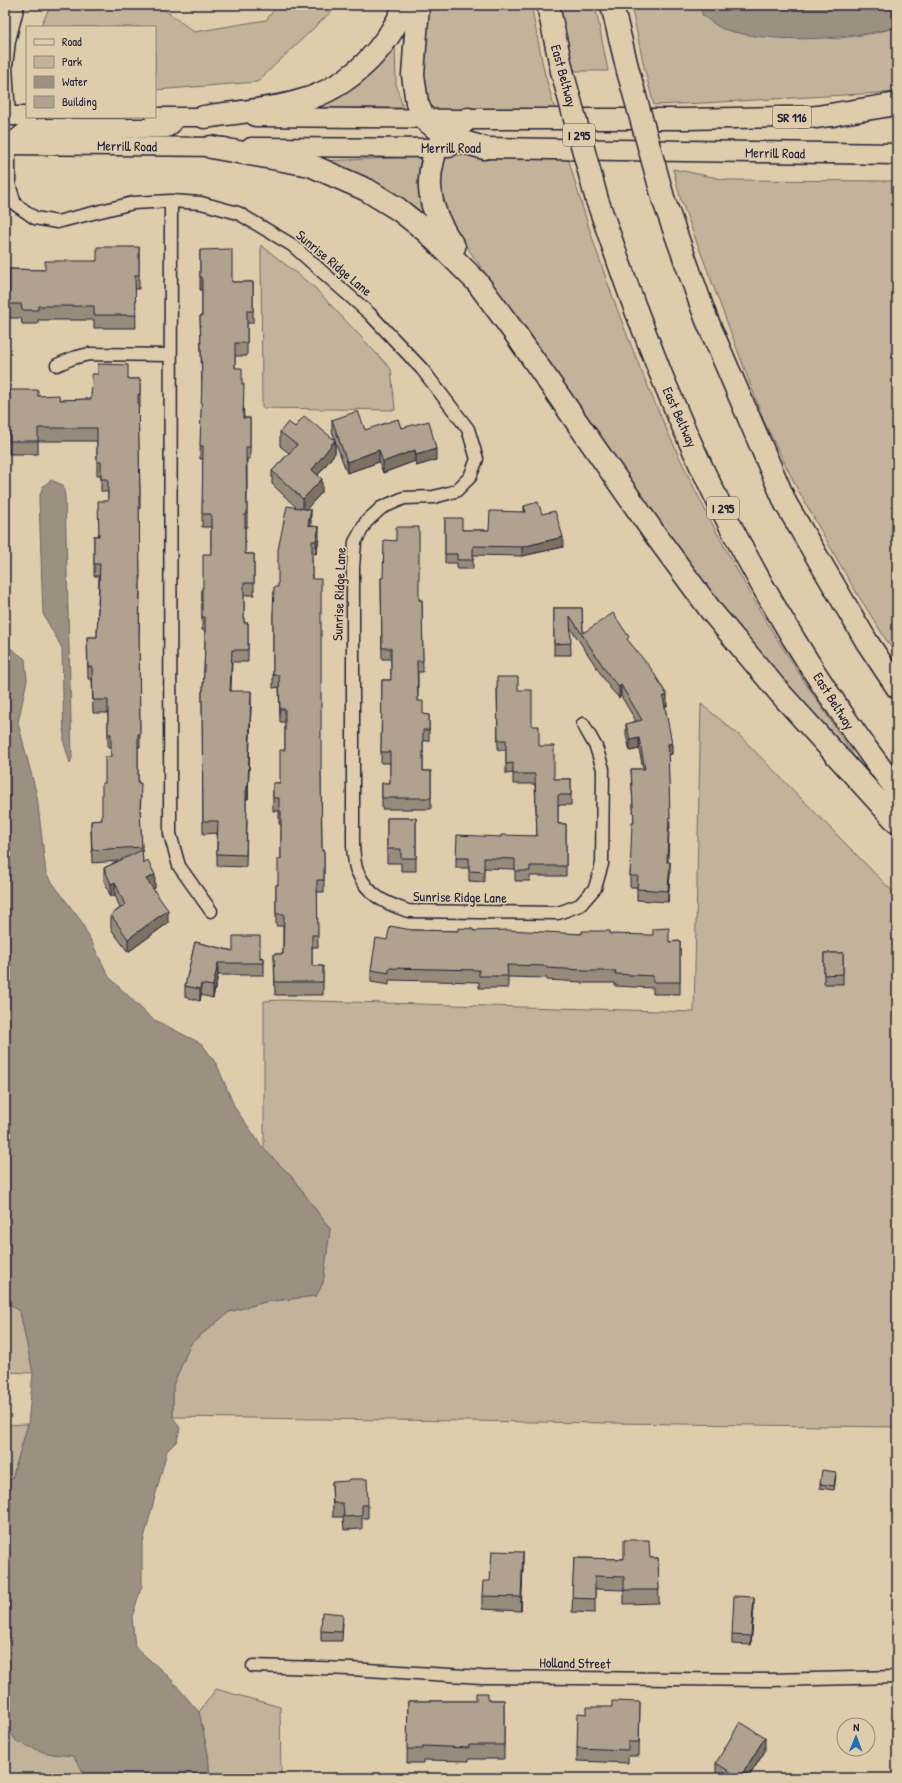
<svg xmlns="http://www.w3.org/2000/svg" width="902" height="1783" font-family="'Patrick Hand',sans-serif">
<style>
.green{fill:#c3b39a;stroke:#726a6a}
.water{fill:#9b9082;stroke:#6b6466}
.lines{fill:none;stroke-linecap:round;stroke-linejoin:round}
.minor-casing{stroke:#22223b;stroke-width:15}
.secondary-casing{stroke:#22223b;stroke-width:21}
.primary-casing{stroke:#22223b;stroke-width:23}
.motorway-casing{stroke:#22223b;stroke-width:25}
.minor{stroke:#dfccaa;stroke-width:12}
.secondary{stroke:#dfccaa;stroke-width:18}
.primary{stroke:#dfccaa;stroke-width:20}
.motorway{stroke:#dfccaa;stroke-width:22}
.motorway-bridge-casing{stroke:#22223b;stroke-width:25;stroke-linecap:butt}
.motorway-bridge{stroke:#dfccaa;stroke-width:22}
.wall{fill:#978b7b;stroke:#22223b}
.shaded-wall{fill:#7b7164;stroke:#22223b}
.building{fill:#b0a28f;stroke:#22223b}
.labels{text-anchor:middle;stroke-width:3.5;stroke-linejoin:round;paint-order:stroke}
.shield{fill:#dfccaa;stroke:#5b555c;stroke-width:1}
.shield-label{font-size:13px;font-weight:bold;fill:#22223b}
.street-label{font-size:14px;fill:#22223b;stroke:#dfccaa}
</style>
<rect width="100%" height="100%" fill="#dfccaa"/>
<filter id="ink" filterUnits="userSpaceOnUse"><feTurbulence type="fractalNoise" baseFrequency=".025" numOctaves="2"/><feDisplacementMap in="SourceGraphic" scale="8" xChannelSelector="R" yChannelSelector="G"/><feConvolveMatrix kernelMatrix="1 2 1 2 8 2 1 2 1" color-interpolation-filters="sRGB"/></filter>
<g filter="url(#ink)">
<path class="green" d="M51 5H158L194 32 266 20 278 5H338L257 82 155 90V27H40Z
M423 5H531L544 71 555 110H431L423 99Z
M558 5H595L608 71H574Z
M631 5H700L703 16 835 39 876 33 897 27V92L703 103 654 105 645 71Z
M395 41 396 84 403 108H319L320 101Z
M451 155 568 158C614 322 681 478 768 624 798 674 832 722 864 771L722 613 439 207 441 159Z
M424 157C417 179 417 196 425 217L318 161Z
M673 169 727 180 897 181V657L853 587 798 490 766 426 681 200Z
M261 245 315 288 391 369 395 410 262 408Z
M701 704 739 735 897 896V1427L173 1417V1385L191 1343 229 1312 265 1302 316 1296 323 1283 330 1229 291 1176 264 1149V1001L281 1000 694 1012Z
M5 1300 20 1312 33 1373 5 1372Z
M28 1424 12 1479 5 1482V1425Z
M216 1689 280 1707 281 1778H210L208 1754 199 1712Z
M5 1725 7 1728 46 1753 73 1756 82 1769 83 1778H5Z"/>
<path class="water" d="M700 5H897V27C846 40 777 44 726 30 718 28 710 20 703 16Z
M51 480 63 485 65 497 72 758 70 763 64 743 62 648 43 614 39 499 43 486Z
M5 644 25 659 27 680 18 723 37 796 46 874 81 921 109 977 151 1018 202 1044 217 1065 235 1108 264 1149 291 1176 330 1229 323 1283 316 1296 265 1302 229 1312 191 1343 173 1385V1417L180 1428 177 1441 167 1451 142 1546V1585L132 1617 135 1647 168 1676 199 1712 208 1754 210 1778H83L82 1769 73 1756 46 1753 17 1742 5 1725V1482L12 1479 28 1424 33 1373 20 1312 5 1300Z"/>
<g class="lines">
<g class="minor-casing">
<path id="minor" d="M9 116 6 66 9 41 18 5
M9 145V184L15 204 35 218 57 222 133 203 171 201 201 203 238 213 292 245 370 314 422 369 468 429 477 459 470 477 456 491 434 497 404 498 381 508 366 522 355 542 353 567V846C354 854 354 864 357 871 368 896 385 903 408 911L558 913 580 905 595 888 602 864 603 769 596 747 583 724
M171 201 170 834 179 866 211 911
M57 365 73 358 89 354 170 355
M253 1666 351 1669 482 1677 770 1680 897 1677"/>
</g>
<g class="secondary-casing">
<path id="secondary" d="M5 116H27
M155 117H217
M255 117 468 119
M5 145 225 147
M9 145 26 131 40 128H167L172 124
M251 147 449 148"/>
</g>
<g class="primary-casing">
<path id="primary" d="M468 119H687L833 116
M484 148 897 154"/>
</g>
<g class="motorway-casing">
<path id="motorway" d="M418 5 413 75 417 103 424 119 447 137 484 148
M548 5 562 71
M612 5 628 71
M204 117C237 112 272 110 304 100 350 86 387 49 405 5
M817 117 897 104
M211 147 310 165 367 190 398 209 427 232 477 282 517 336 654 533 712 612 780 693 897 822
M597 200C612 241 625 283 641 323 703 489 789 649 897 790
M664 201 706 318 786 504 867 642 897 687
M454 247C435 219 424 194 433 160 434 156 435 151 437 148 443 136 458 127 468 119"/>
</g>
<use href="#minor" class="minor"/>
<use href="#secondary" class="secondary"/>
<use href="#primary" class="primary"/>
<use href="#motorway" class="motorway"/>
<g class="motorway-bridge-casing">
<path id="motorway-bridge" d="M562 71 597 200
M628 71 664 201"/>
</g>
<use href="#motorway-bridge" class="motorway-bridge"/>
</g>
<path class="wall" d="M139 247V289H135L136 328H94V320H38V324H22L21 318H9V269L45 270 97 261Z
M200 250 232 282H253V323H247V356H235V368L242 384 244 418H250V459H247V527H245V554H254V595H244V623H248V662H232L231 691 251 703 248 799H246V811L247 823 246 867 217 866V833L203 834 202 691H203L205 649V630H202V588H203L211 554V527H202L203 459H200L202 385 200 316H202V290H200Z
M128 379H140V407H138L140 496V509H139L140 595 139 640 140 747H138V783L141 796 140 815 142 850 143 863 155 888 153 889 168 923 128 952 111 929V915L120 908 115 895 111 897 104 881V868L118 861 92 863 91 833V821L102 820 105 783 111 757V747H108V713H93L92 679H88L87 637H97L99 576H94V536H98L108 501V492L101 491V475H97V441H38V454H9V390L60 400 91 399Z
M332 420 365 430 401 428 436 460 416 466 415 461 383 473 379 462 347 473 335 441V453L318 475 322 492 306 509 311 523 310 525 319 539 316 554 312 553V579L321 777 322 851H324V892H317L318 947H312V966H323V995H275L274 954H283V926H276V885H278L281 859V824H279V811H273V783H280L285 750V722H280L279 687 273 688V613L278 587 297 508 272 484V471L289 453 280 446V432L295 427 335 439 332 431Z
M524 506 542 514 563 547 522 556 473 555V569H457V563H445V518L462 530H489L524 512Z
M381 578 419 600H422L423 672H418V701L423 714 429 715V741H423V771H431V809H382V783H390V763H381L382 680H391V659H382Z
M554 608H582L583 633 629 642 667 706 665 707 672 754 668 755 670 829H669L668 862 670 873 668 902 637 900V887H630V876L634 823 631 769H643L639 749 630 751 626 735V724L636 721 621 696 619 698 610 688 570 627 571 655H554Z
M497 687 518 690 539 746 554 779H571V805H558V824H566V876H530V881H515V869L484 868V882L469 881V868H456V858L501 837 537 836 535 784H513V773L506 774V750H498Z
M387 818H416V871H401V863H387Z
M412 930 458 931H473L582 934H610L669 942 680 941V994H653V988L615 986V983H582V982L547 980V978L508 977V988H479V982L389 980V985L371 982V970L387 940Z
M195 942 264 958V975H218L213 998 201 995 200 1001 185 997V986Z
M824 953H843V984H824Z
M836 1476 834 1490 820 1488V1484Z
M332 1482 368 1505V1518H362V1529L344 1530 343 1517H333Z
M574 1558 624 1559 658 1558 659 1603 624 1604V1590L595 1589V1613L572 1612Z
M523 1566 521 1611 482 1609V1596L490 1581Z
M754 1606 751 1645 732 1644V1635Z
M343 1623 342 1641H321V1631Z
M488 1700H504V1759H469V1761L423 1760V1763H407L408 1701H476Z
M640 1702 639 1756H628V1763L577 1761V1748L587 1714 612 1707Z
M765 1751 748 1778H719L716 1776V1763Z"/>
<path class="shaded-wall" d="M335 440V453L312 483V470Z
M436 449V460L416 466V455Z
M379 450V462L347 473V462Z
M415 450V461L383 473V462Z
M322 479V492L303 513V499Z
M311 510V523L308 538V525Z
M319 527V539L316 554V541Z
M563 537V547L522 556V547Z
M621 685V696L619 698V687Z
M251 691V703L248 799V787Z
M667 695V706L663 708V697Z
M639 738V749L630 751V740Z
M672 743V754L668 755V744Z
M670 862V873L668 902V891Z
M155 875V888L146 892V879Z
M115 882V895L111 897V884Z
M168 910V923L128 952V939Z
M218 963V975L213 998V986Z
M201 984V995L200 1001V989Z
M523 1552V1566L521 1611V1597Z
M754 1597V1606L751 1645V1636Z
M765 1737V1751L748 1778H740Z"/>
<path class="building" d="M97 247H139V275H135L136 315H94V306H38V310H22L21 304H9V269L45 270V261H97Z
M232 249V282H253V311H247V343H235V368H242V384H244L243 418H250V447H246L247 514H245V554H254V583H244V623H248V650H232L230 691H251L248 787H246V811H247L246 855 217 854 218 821H203L202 691H203L205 647V617H202V588H203V554H211V514H202L203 446H200L202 378 200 316H202V277H200V250Z
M98 364 128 365V379H140V395L138 394 140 496H139L140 582 139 633 140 734H138V783H141L140 810 142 847 92 850 91 821 102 820V783H105V757H111V734H108V700H93L92 667H88L87 637H97L100 564H94V536H99L98 501H108V479H101V462H97V428H38V441H9V390H38V396L59 395 60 400 91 399 92 374H98Z
M358 411 365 430 398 419 401 428 429 421 436 449 416 455 415 450 383 462 379 450 347 462 332 420Z
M304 416 335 440 312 470 322 479 303 499 272 471 297 445 280 432 288 422 295 427Z
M538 502 542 514 555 511 563 537 522 547 473 546V560H457V554H445V518H462V530H489L490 511 526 512 524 506Z
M287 506 311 510 308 525 319 527 316 541H312V579H321V777L322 851H324V880H317L318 935H312V966H323V982H275L274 954H283L284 914H276V885H278V859H281V811H279V798H273V783H280V750H285V709H280L279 675H273V613L274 587H278V550Z
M396 527H419V600H422L423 661H417L418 701H423V714L429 715V730H423V771H431V798H382V783H390V752H381L382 680H391V648H382L381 578H383L384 540 396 541Z
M554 608H582L583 633 613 613 629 637 627 639 652 670 667 695 663 697 672 743 668 744 670 818H669L667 862H670L668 891 637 889 638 876H630L632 823H634L631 769H645L639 738 630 740 626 724 642 720 621 685 619 687 610 677 570 616 571 643 554 644Z
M497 677H518V690H532V726H539V746H554V779H571V795H558V824H566V866H530V871H515V859L484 858V872L469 871V858H456L457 835 501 837V835L537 836 535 774H513V763L506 764V740H498Z
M387 818H416V858H401V849H387Z
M142 850 143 863 148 860 155 875 146 879 168 910 128 939 111 915 125 905 115 882 111 884 104 868Z
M390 926 412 930 458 931V928L473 929V931L508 930 582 934V931H610V934L653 935V929L669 928V942L680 941V982H653V976L615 974 616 971H582V970L547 968V966L507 965 508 976H479V970L389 968V973L371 970 376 938 387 940Z
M233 936H260V958H264V963H218L213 986 201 984 200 989 185 986 195 942 233 951Z
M824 953H843V974L824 975Z
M822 1470 836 1472 834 1486 820 1484Z
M349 1479H367L368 1505H362V1516L344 1517 343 1503H333L332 1482 348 1481Z
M624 1540H649L650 1558H658L659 1590H624V1577L595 1576V1599L572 1598 574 1558 624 1559Z
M492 1551 523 1552 521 1597 482 1596 483 1581H490Z
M734 1596 754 1597 751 1636 732 1635Z
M322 1612 343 1614 342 1632 321 1631Z
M476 1693H488V1700H504V1745H469V1748L423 1746V1749H407L408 1701H476Z
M612 1701 640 1702 639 1742H628V1750L577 1748 578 1713 587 1714V1707H612Z
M740 1722 765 1737 740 1778 716 1763Z"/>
</g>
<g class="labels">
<g class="shield">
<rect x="773" y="106" width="38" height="22" rx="3"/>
<rect x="563" y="124" width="32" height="22" rx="3"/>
<rect x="707" y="497" width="32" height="22" rx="3"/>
</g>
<g class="shield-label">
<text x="792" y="122">SR 116</text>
<text x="579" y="140">I 295</text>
<text x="723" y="513">I 295</text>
</g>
<g class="street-label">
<text transform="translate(564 76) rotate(75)" y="5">East Beltway</text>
<text transform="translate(127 146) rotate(1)" y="5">Merrill Road</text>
<text x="451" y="153">Merrill Road</text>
<text transform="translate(775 153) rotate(1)" y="5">Merrill Road</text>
<text transform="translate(334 263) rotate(40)" y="5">Sunrise Ridge Lane</text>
<text transform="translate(680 417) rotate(66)" y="5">East Beltway</text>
<text transform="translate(339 594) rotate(-88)" y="5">Sunrise Ridge Lane</text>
<text transform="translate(834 701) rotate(58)" y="5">East Beltway</text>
<text transform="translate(460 897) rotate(1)" y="5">Sunrise Ridge Lane</text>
<text transform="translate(575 1663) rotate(1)" y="5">Holland Street</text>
</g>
</g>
<rect width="902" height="1783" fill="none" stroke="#dfccaa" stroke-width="20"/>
<rect x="10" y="10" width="882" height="1763" fill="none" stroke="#22223b" stroke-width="1.5" filter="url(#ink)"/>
<rect x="26" y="26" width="130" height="92" fill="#dfccaa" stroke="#93887e"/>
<rect x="34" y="39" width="20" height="6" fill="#dfccaa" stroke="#93887e"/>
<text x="62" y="46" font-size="12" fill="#22223b">Road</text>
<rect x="34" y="56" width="20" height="12" fill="#c3b39a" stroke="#93887e"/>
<text x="62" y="66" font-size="12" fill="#22223b">Park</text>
<rect x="34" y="76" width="20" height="12" fill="#9b9082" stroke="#93887e"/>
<text x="62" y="86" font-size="12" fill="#22223b">Water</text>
<rect x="34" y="96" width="20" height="12" fill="#b0a28f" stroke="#93887e"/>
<text x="62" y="106" font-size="12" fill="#22223b">Building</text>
<g transform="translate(856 1737) rotate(1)"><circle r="19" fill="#dfccaa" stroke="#93887e"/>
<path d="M0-3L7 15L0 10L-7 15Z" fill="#1f6fb2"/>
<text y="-6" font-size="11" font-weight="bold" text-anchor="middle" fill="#22223b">N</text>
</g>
</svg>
